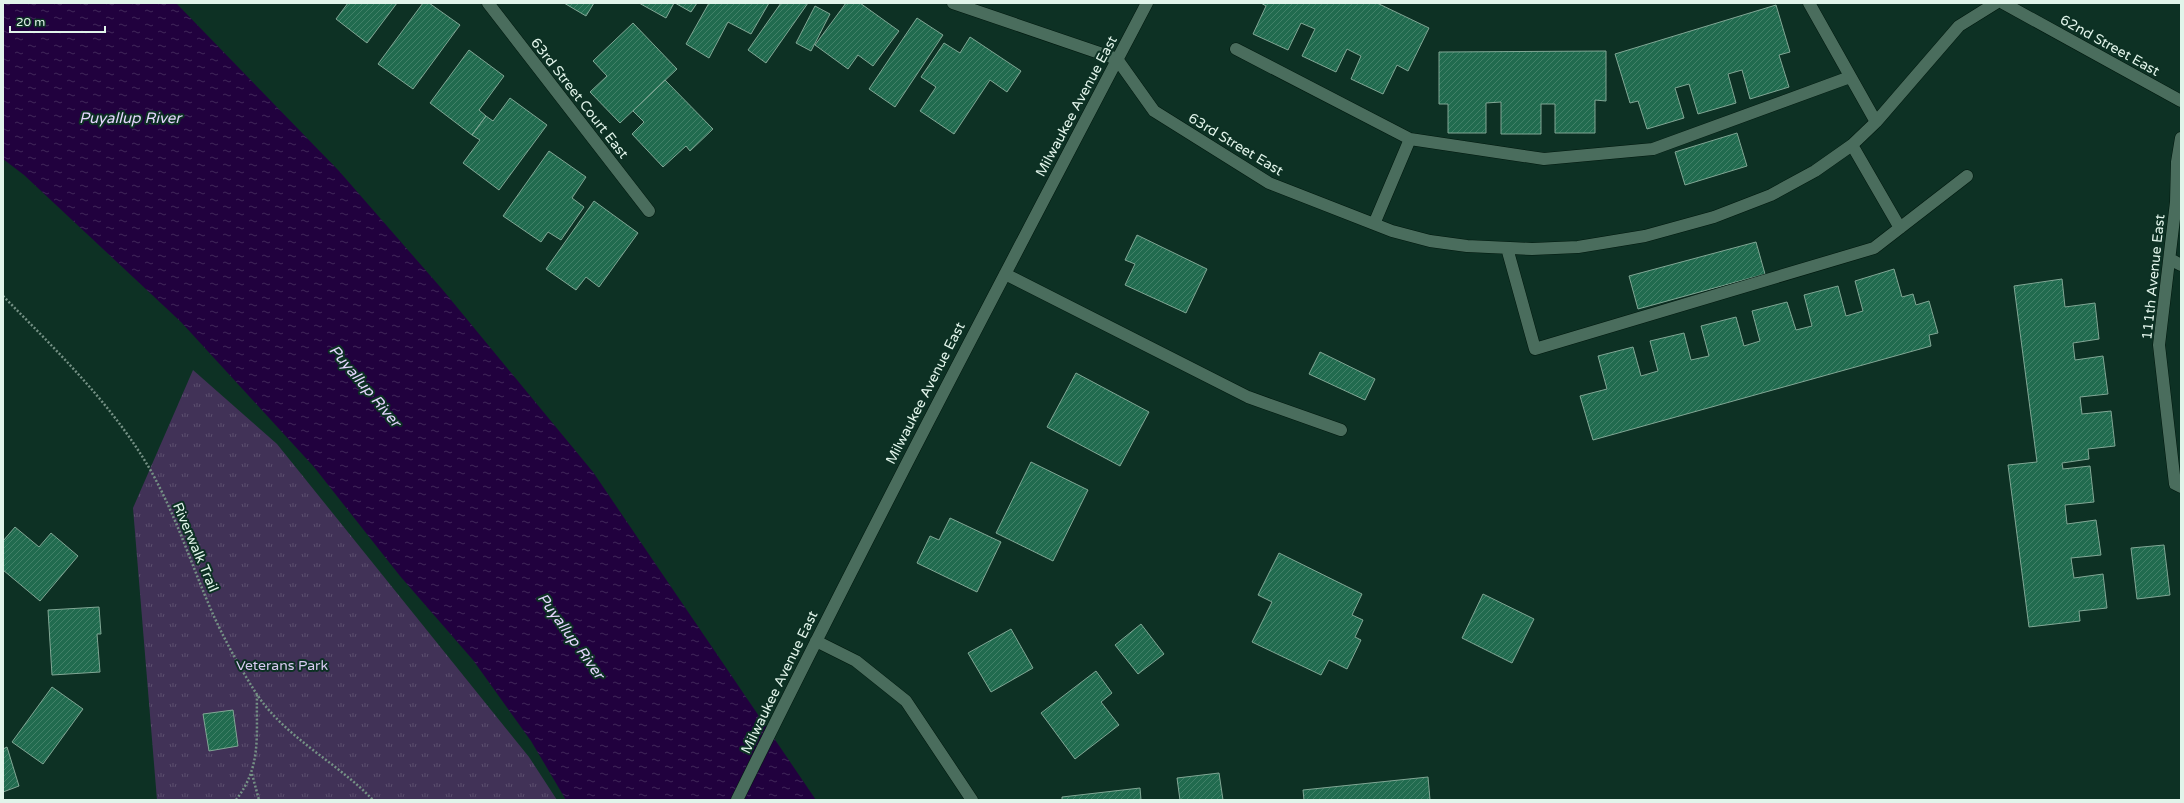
<svg xmlns="http://www.w3.org/2000/svg" width="2184" height="803" font-family="'Varela Round',sans-serif">
<style>
.grass{fill:url(#grass-tufts)}
.water{fill:url(#water-ripples)}
.building{fill:url(#building-hatch);stroke:#81a795}
.lines{fill:none;stroke-linecap:round;stroke-linejoin:round}
.minor-casing{stroke:#00180e;stroke-width:13}
.path{stroke:#759185;stroke-width:2.5;stroke-dasharray:2 2;stroke-linecap:butt}
.minor{stroke:#4a6d5d;stroke-width:12}
.labels{text-anchor:middle;stroke-width:4;stroke-linejoin:round;paint-order:stroke}
.street-label{font-size:14px;fill:#e1f4ea;stroke:#0d3124}
.park-label{font-size:14px;fill:#d9cbf2;stroke:#0d3124}
.water-label{font-size:15px;font-style:italic;fill:#e5d7fe;stroke:#0d3124}
</style>
<defs>
<pattern id="grass-tufts" width="24" height="20" patternUnits="userSpaceOnUse"><rect width="24" height="20" fill="#413257"/><path d="M3 7l-1-3M5 7V3M7 7l1-3M15 17l-1-3M17 17v-4M19 17l1-3" fill="none" stroke="#5c506f"/></pattern>
<pattern id="water-ripples" width="26" height="14" patternUnits="userSpaceOnUse"><rect width="26" height="14" fill="#21013e"/><path d="M2 4q2-2 4 0t4 0M15 11q2-2 4 0t4 0" fill="none" stroke="#41275a"/></pattern>
<pattern id="building-hatch" width="6" height="6" patternUnits="userSpaceOnUse"><rect width="6" height="6" fill="#216b4f"/><path d="M-1 1l2-2M0 6l6-6M5 7l2-2" fill="none" stroke="#418168"/></pattern>
</defs>
<rect width="100%" height="100%" fill="#0d3124"/>
<path class="grass" d="M193 370 277 444 529 757 557 800H157L133 508Z"/>
<path class="water" d="M3 3H176L339 171 442 289 593 472 816 800H566L531 741 473 660 400 576 314 467 181 322 24 175 3 159Z"/>
<path class="building" d="M348 3H397L367 43 336 19Z
M423 3H429L460 25 413 89 378 64Z
M564 3H594L586 16Z
M639 3H674L666 18Z
M675 3H697L691 12Z
M709 3H769L751 34 728 22 709 58 686 44Z
M781 3H808L766 63 748 50Z
M846 3H860L899 31 873 66 858 55 848 69 815 45Z
M1261 3H1377L1429 28 1408 71 1397 65 1383 94 1351 79 1361 56 1347 49 1336 72 1302 56 1315 29 1301 23 1288 50 1253 34 1266 6Z
M1776 5 1790 52 1779 55 1789 87 1750 99 1742 70 1728 74 1736 103 1698 114 1689 84 1675 88 1684 118 1647 129 1638 101 1630 103 1615 54Z
M815 6 830 14 811 51 796 43Z
M917 18 943 35 895 107 869 89Z
M633 23 677 69 620 123 590 92 607 76 593 61Z
M970 37 1021 71 1007 92 990 80 954 134 920 111 936 87 921 77 944 43 960 53Z
M469 50 504 76 479 110 486 116 472 135 430 103Z
M1606 51V101L1595 100V133H1555V104H1541V134H1501V102L1486 103V133H1448V104H1439V52Z
M665 80 713 129 690 151 686 146 663 167 632 134 644 122 633 111Z
M510 98 547 125 499 190 463 163 480 140 472 135 486 116 493 121Z
M1737 133 1747 166 1685 185 1675 152Z
M549 151 586 177 572 198 584 207 561 240 548 232 541 242 503 216Z
M594 201 638 233 599 287 586 277 576 290 546 269Z
M1137 235 1207 269 1186 313 1125 285 1135 264 1125 260Z
M1756 242 1765 274 1638 309 1629 276Z
M1894 269 1902 297 1913 294 1916 305 1929 301 1938 333 1929 335 1931 346 1593 440 1580 396 1607 389 1598 356 1633 347 1641 376 1658 371 1650 341 1684 333 1691 360 1709 356 1701 326 1736 317 1744 346 1760 341 1752 311 1787 302 1796 330 1812 326 1804 295 1838 286 1846 316 1863 311 1855 281Z
M2062 279 2065 307 2095 303 2099 339 2073 343 2075 360 2103 356 2108 394 2080 397 2082 414 2111 411 2115 446 2088 449 2089 459 2062 463 2063 469 2090 466 2094 502 2065 505 2067 524 2096 520 2101 555 2071 558 2074 578 2103 574 2107 608 2079 611 2080 621 2029 627 2008 465 2037 462 2014 286Z
M1320 352 1375 379 1365 400 1309 374Z
M1076 373 1149 412 1120 466 1047 427Z
M1031 462 1088 490 1053 561 996 533Z
M950 518 1001 542 977 592 917 563 930 536 939 540Z
M15 527 39 547 51 533 78 556 40 601 3 570V541Z
M2164 545 2170 595 2137 599 2131 548Z
M1279 553 1362 594 1352 615 1363 620 1355 637 1361 640 1347 669 1329 660 1321 675 1252 642 1272 602 1258 595Z
M1483 594 1534 619 1512 663 1462 638Z
M99 607 101 634H97L100 672 52 675 48 610Z
M1141 624 1164 654 1138 674 1115 645Z
M1011 629 1033 668 991 692 968 653Z
M1096 671 1112 693 1101 702 1119 725 1075 759 1041 713Z
M52 687 83 709 43 764 12 742Z
M233 710 238 746 209 751 203 714Z
M7 747 19 786 3 792V749Z
M1219 773 1223 800H1180L1177 778Z
M1428 777 1430 800H1304L1303 790Z
M1140 788 1141 800H1062V797Z"/>
<g class="lines">
<g class="minor-casing">
<path id="minor" d="M488 3 649 211
M953 3 1117 59 1154 111 1269 183 1392 231 1430 241 1467 246 1532 249 1578 247 1645 236 1714 217 1771 195 1815 171 1852 145 1876 122 1959 26 1996 3
M1809 3 1876 122
M2003 3 2181 101
M1236 49 1410 139 1544 159 1653 149 1850 77
M2181 138 2177 162 2176 202 2159 345 2175 484 2181 487
M1852 145 1900 228
M1374 224 1410 139
M1507 248 1535 349 1874 248 1967 176
M2170 259 2181 265
M1005 274 1248 397 1341 430
M816 641 856 661 906 701 972 800
M737 800C869 532 1008 268 1147 3"/>
</g>
<path class="path" d="M3 296C56 350 113 405 151 471 177 518 191 564 212 612 224 639 240 668 256 693 285 738 337 762 373 800
M252 774 259 800
M236 800C262 766 256 736 257 695"/>
<use href="#minor" class="minor"/>
</g>
<g class="labels">
<g class="street-label">
<text transform="translate(2110 45) rotate(29)" y="5">62nd Street East</text>
<text transform="translate(580 98) rotate(52)" y="5">63rd Street Court East</text>
<text transform="translate(1076 106) rotate(-62)" y="5">Milwaukee Avenue East</text>
<text transform="translate(1236 144) rotate(31)" y="5">63rd Street East</text>
<text transform="translate(2153 277) rotate(-84)" y="5">111th Avenue East</text>
<text transform="translate(925 393) rotate(-63)" y="5">Milwaukee Avenue East</text>
<text transform="translate(196 547) rotate(67)" y="5">Riverwalk Trail</text>
<text transform="translate(779 682) rotate(-64)" y="5">Milwaukee Avenue East</text>
</g>
<g class="park-label">
<text x="282" y="670">Veterans Park</text>
</g>
<g class="water-label">
<text x="130" y="123">Puyallup River</text>
<text transform="translate(365 386) rotate(50)" y="5">Puyallup River</text>
<text transform="translate(571 636) rotate(54)" y="5">Puyallup River</text>
</g>
</g>
<rect width="2184" height="803" fill="none" stroke="#e1f4ea" stroke-width="8"/>
<path d="M10 26v6h95v-6" fill="none" stroke="#e1f4ea" stroke-width="2"/>
<text x="16" y="26" font-size="12" fill="#e1f4ea" stroke="#0d3124" stroke-width="3" paint-order="stroke">20 m</text>
</svg>
